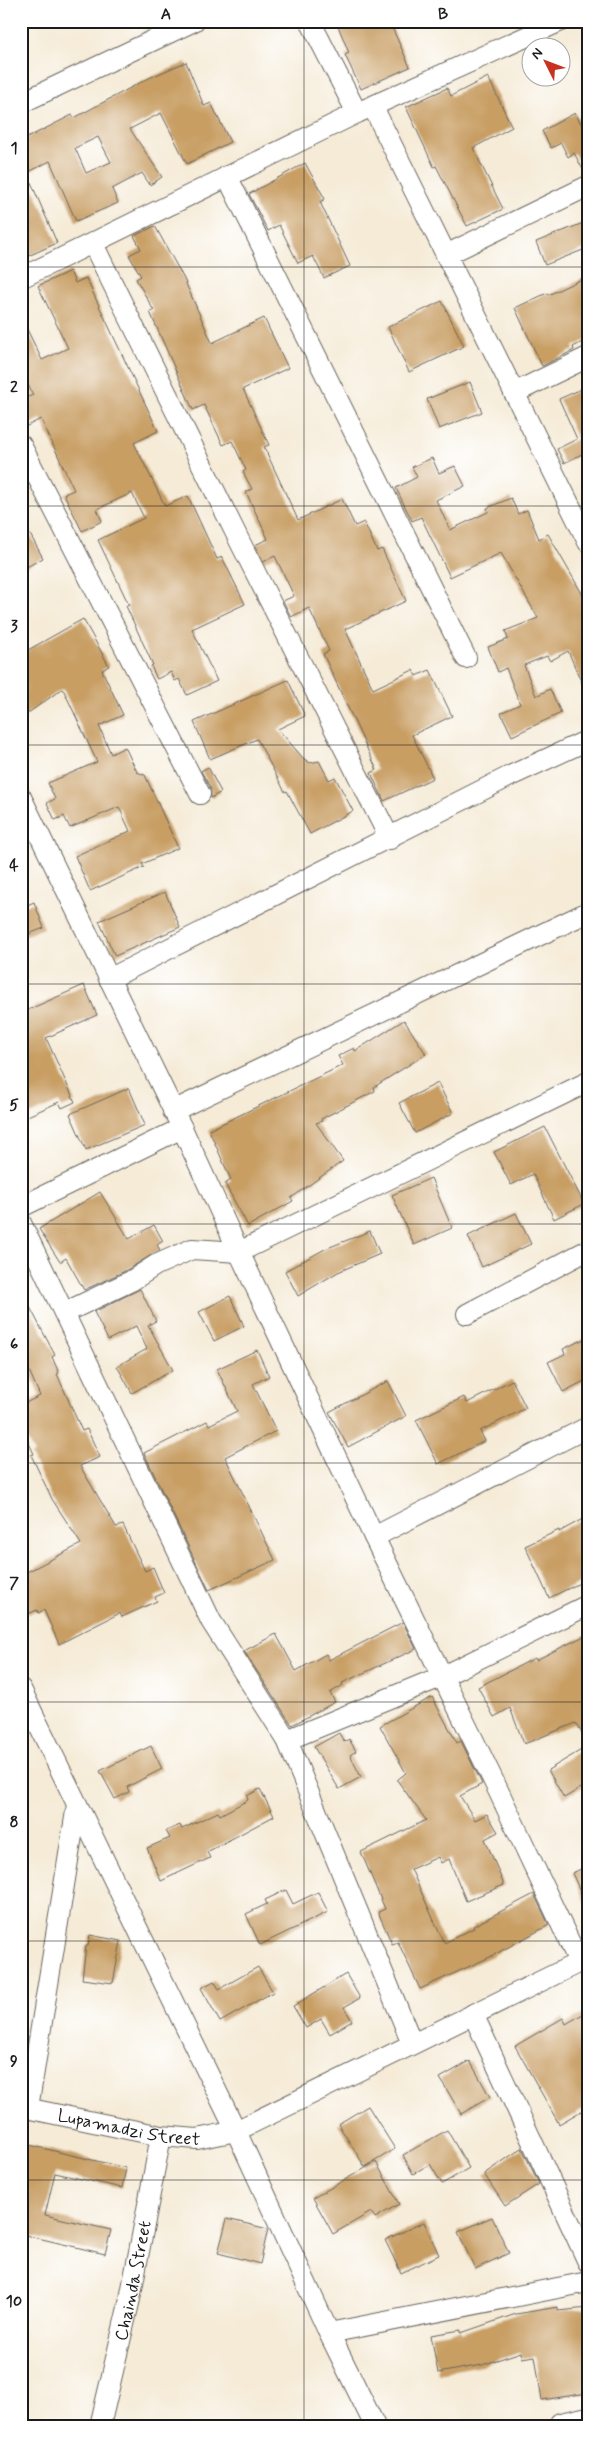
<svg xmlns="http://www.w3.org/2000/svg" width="609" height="2447" font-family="Mynerve,sans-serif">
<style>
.building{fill:#c89e64;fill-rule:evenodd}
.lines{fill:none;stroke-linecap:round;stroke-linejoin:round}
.minor-casing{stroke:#68645d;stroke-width:22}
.minor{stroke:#fff;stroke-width:20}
.grid{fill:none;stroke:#1c1c1c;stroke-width:1;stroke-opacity:0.55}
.labels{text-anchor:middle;stroke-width:4;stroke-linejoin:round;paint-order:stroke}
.street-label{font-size:18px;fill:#1c1c1c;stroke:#fff}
.neatline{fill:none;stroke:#1c1c1c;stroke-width:2}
.grid-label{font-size:16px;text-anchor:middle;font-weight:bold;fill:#1c1c1c}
</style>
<rect width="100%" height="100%" fill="#fff"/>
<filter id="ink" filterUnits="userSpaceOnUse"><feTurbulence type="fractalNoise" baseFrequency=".02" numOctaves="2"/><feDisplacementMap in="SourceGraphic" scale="10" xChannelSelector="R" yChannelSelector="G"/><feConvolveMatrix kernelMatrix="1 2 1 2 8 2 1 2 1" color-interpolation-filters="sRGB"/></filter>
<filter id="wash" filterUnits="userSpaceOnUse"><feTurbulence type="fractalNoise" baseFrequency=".0096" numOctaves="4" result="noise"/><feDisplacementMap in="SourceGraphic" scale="20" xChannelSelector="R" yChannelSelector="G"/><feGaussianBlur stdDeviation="1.12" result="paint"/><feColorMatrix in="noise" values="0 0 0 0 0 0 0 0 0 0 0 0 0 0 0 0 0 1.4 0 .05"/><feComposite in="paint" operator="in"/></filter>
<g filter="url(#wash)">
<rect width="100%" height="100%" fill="#f5ebd7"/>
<g id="blocks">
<path class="building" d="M336 21H389L410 67 361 89 345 55 349 53Z
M186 62 204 106 211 103 230 142 187 164 161 113 130 129 162 177 150 185 142 173 112 189 118 203 76 221 50 161 27 173 57 243 26 257 21 247V141L72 115 74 118 149 78ZM98 137 111 162 86 173 75 148Z
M488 77 512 127 473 148 503 209 467 226 436 166 434 167 406 107 447 88 451 96Z
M575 113 582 125 588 121V174L586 175 574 153 568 157 561 143 551 148 542 131Z
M305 163 325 199 320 202 350 266 324 278 313 256 298 263 279 225 268 231 249 194Z
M588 221V248L545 265 536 242Z
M155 226 184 279 212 343 264 318 288 368 243 389 269 445 264 447 298 520 342 499 355 526 364 522 377 551 382 549 406 601 345 629 373 689 413 670 416 676 430 670 452 716 412 735 433 778 384 801 371 773 377 770 323 654 329 651 309 608 291 617 283 601 294 596 275 556 263 562 255 545 268 539 246 492 252 489 243 472 246 470 232 441 223 445 204 405 193 410 150 312 154 311 136 279 141 276 129 255 141 249 134 236Z
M70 271 75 283 86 278 158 431 134 443 165 506 188 496 217 559 222 557 245 604 192 629 217 681 187 695 179 679 175 681 171 672 157 679 151 666 153 665 126 606 129 605 98 540 144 518 132 493 97 509 102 521 82 531 64 494 74 490 41 419 21 429V400L33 395 21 371V317L42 360 68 348 38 286Z
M588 276V339L573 347 574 350 542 366 515 308 547 293 548 295Z
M442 301 464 346 409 372 388 327Z
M470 382 482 412 439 429 427 399Z
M588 386V462L584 453 564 463 557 449 577 439 559 399Z
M432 458 439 473 455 466 465 486 436 500 450 530 488 512 487 508 511 498 518 514 527 510 539 539 548 534 588 604V697L568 651 550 661 547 656 524 665 536 696 550 689 561 713 512 736 501 713 520 704 506 668 498 672 488 647 508 639 505 631 538 618 501 553 450 577 421 517 412 521 396 488 417 477 412 467Z
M21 518 43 558 21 570Z
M83 619 109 666 102 670 123 715 99 726 111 754 125 747 137 772 145 775 178 848 142 864 144 867 90 891 75 856 130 831 119 807 70 828 64 816 55 820 47 803 55 799 48 783 97 762 64 691 62 689 21 718V654Z
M288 680 305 716 278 729 303 758 310 763 319 761 329 780 335 777 353 811 310 834 287 791 285 792 257 739 210 759 194 722Z
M208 767 221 792 211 798V789L201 771Z
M165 892 180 927 115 956 99 921Z
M34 902 44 928 21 937V908Z
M84 985 97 1015 46 1038 75 1102 62 1108 59 1102 21 1119V1013Z
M404 1020 426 1054 374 1087 375 1091 321 1119 322 1121 316 1123 343 1161 291 1198 293 1201 248 1226 225 1184 231 1180 209 1130 343 1065 338 1056 354 1048 355 1051Z
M438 1083 453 1113 415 1133 399 1103Z
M129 1088 145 1125 86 1150 70 1114Z
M545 1127 584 1204 554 1219 533 1174 511 1185 494 1152Z
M431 1178 452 1228 414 1245 392 1195Z
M100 1192 129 1239 154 1225 163 1241 157 1245 160 1250 125 1271 84 1290 66 1258 60 1262 39 1229Z
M516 1213 531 1244 482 1267 468 1236Z
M370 1231 380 1254 338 1272 298 1296 285 1271 325 1249Z
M140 1289 156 1321 148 1325 173 1370 132 1393 117 1366 147 1349 136 1326 108 1340 94 1312Z
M21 1290 55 1355 52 1357 59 1373 57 1374 82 1431 87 1429 100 1457 80 1466 116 1527 123 1525 145 1571 153 1567 164 1593 155 1597 157 1601 122 1617 120 1613 59 1644 44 1610 38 1613 37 1610 28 1614 21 1599V1575L81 1544 52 1499 31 1455 34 1454 21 1426V1405L40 1396 28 1368 21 1371Z
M230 1296 244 1326 214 1341 199 1312Z
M588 1337V1379L563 1392 548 1362 565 1354 563 1349Z
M257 1350 269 1376 253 1384 276 1431 225 1457 275 1560 209 1590 144 1453 207 1421 209 1425 237 1411 217 1369Z
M512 1380 526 1408 480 1431 485 1441 438 1464 416 1420 464 1397 467 1403Z
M388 1381 406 1416 348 1447 329 1412Z
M588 1516V1579L549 1598 525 1546 559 1530V1532Z
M403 1622 416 1649 342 1683 343 1685 330 1693 335 1702 292 1725 244 1651 276 1634 296 1671 326 1654 329 1660Z
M588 1634V1744L576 1723 524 1744 510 1708 494 1717 478 1687 535 1658 536 1660Z
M432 1697 457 1743 461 1741 482 1784 460 1796 475 1820 487 1814 498 1832 485 1839 504 1885 466 1901 449 1859 441 1863 438 1857 411 1869 444 1943 474 1928 473 1926 534 1894 549 1925 490 1957 420 1989 398 1942 392 1944 378 1912 385 1909 361 1852 426 1820 397 1780 406 1773 380 1726Z
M339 1733 344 1742 349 1739 356 1751 350 1755 361 1777 339 1789 314 1747Z
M151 1746 162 1769 127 1787 129 1792 115 1799 100 1771Z
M588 1746V1784L564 1798 548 1770Z
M260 1789 274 1816 207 1852 210 1858 161 1881 147 1848 170 1838 166 1831 180 1825 182 1829 218 1812 220 1815 248 1800 247 1796Z
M588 1866V1909L572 1873Z
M286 1890 293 1904 318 1892 328 1912 260 1945 246 1914 267 1904 265 1900Z
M90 1935 121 1941 113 1983 82 1979 86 1946H88Z
M258 1967 273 1992 220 2022 201 1988 214 1981 219 1989Z
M346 1974 360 1998 344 2007 352 2021 330 2034 321 2019 306 2028 293 2006Z
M588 2011V2107L559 2124 515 2046 563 2018 566 2024Z
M470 2061 490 2097 461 2114 440 2078Z
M368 2106 395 2149 365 2167 338 2124Z
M447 2130 469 2168 442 2184 430 2164 413 2174 403 2155Z
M21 2143 126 2168 122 2188 55 2173 45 2215 111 2230 105 2254 21 2234Z
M522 2148 539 2184 505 2206 484 2174Z
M376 2162 399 2204 375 2218 371 2212 333 2234 313 2198Z
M492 2217 509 2253 475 2269 458 2232Z
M227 2219 268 2229 260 2264 218 2253Z
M424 2222 439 2255 401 2273 385 2240Z
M558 2307V2311L588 2308V2393L542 2400 535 2356 522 2358 521 2352 482 2365 438 2373 431 2335 461 2330V2333L516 2314Z"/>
</g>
</g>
<g filter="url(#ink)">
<use href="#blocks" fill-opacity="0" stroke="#68645d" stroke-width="1"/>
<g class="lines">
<g class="minor-casing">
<g id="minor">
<path d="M310 21 357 113"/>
<path d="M21 103 194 21"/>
<path d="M373 107 588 542"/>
<path d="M227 176 466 658"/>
<path d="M93 244 241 544 390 839"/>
<path d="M446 255 588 186"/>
<path d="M21 278 357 113 561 21"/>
<path d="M514 393 588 357"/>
<path d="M21 445 200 794"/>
<path d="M21 797 182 1128 239 1252 374 1537 498 1790 579 1962"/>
<path d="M109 979 510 776 588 740"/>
<path d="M173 1111 588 912"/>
<path d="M21 1207 182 1128"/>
<path d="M21 1223 211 1621 287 1740 412 2043"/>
<path d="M66 1312 131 1281 156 1265 192 1249 239 1252 588 1082"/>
<path d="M467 1314 588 1250"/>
<path d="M374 1537 588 1427"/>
<path d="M21 1689 236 2131 329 2333 375 2426"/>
<path d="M287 1740 443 1676 588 1605"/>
<path d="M473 2014 588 2262"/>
<path id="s1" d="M21 2107 161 2136 197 2139 236 2131 588 1958"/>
<path d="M28 2108 77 1805"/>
<path d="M329 2333 588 2282"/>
<path d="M560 2423 588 2417"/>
<path id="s2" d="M100 2426 130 2299 161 2136"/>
</g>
</g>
<use href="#minor" class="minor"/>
</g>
</g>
<path class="grid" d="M304 21V2426M21 267H588M21 506H588M21 745H588M21 984H588M21 1224H588M21 1463H588M21 1702H588M21 1941H588M21 2180H588"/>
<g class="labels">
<g class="street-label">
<text dy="6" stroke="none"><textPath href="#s1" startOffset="110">Lupamadzi Street</textPath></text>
<text dy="6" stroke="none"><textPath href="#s2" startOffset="149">Chainda Street</textPath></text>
</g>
</g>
<rect width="609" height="2447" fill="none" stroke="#fff" stroke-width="55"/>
<g transform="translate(546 62) rotate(312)"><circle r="24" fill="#ffffff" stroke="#a4a4a4"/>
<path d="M0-4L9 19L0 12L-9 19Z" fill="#c8321e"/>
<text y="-8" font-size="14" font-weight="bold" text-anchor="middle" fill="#1c1c1c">N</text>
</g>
<rect x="28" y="28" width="554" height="2392" class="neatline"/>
<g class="grid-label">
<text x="166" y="19">A</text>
<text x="443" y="19">B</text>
<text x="14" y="153">1</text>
<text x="14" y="392">2</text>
<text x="14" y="631">3</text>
<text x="14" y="870">4</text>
<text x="14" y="1110">5</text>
<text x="14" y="1349">6</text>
<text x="14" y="1588">7</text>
<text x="14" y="1827">8</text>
<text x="14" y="2066">9</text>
<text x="14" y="2306">10</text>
</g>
</svg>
